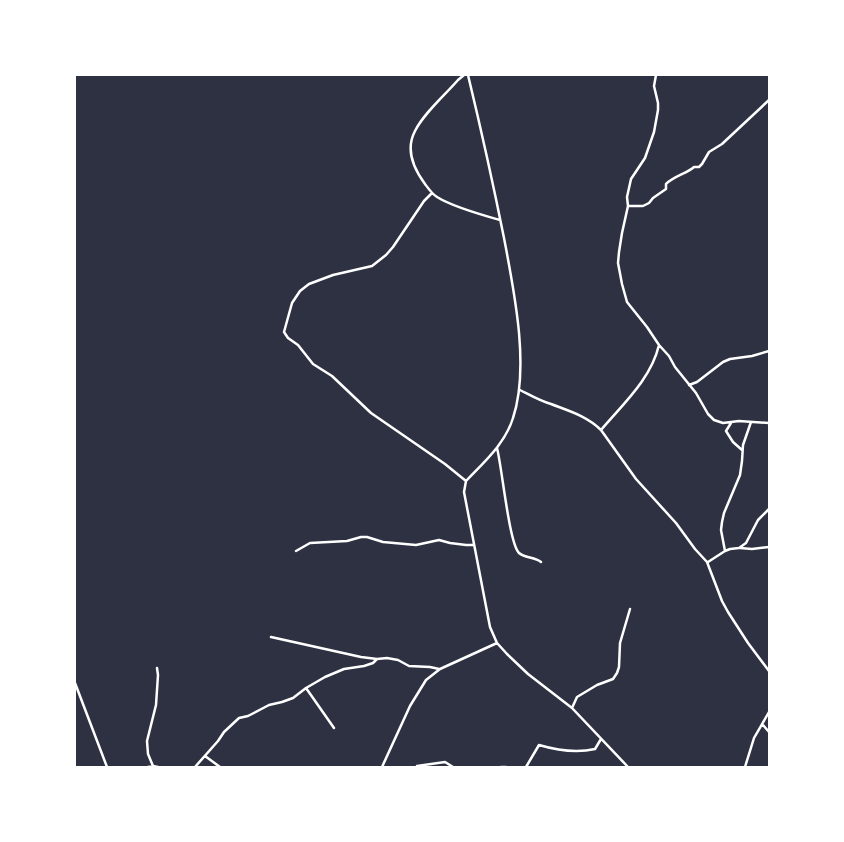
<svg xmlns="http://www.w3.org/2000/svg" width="844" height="842" font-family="Figtree,sans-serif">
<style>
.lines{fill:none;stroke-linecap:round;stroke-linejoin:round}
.minor{stroke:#fff;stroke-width:2.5}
</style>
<rect width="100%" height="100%" fill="#2d3142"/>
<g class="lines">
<path class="minor" d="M464 75 458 80C445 95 424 113 415 131 405 150 413 168 425 184 428 188 432 194 437 197 453 207 482 215 500 220
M468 75C481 129 493 183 504 238 514 291 530 367 513 418 505 444 484 462 466 481L464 492 490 627 497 643 507 654 528 674 572 708 628 767
M656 75 654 86 658 103V110L654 132 645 158 631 179 627 197 628 206 622 233 619 252 618 263 622 284 627 302 647 327 659 345 669 356 675 367 696 393 708 414 714 420 723 423 739 421 769 423
M432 193 424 201 393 247 386 255 372 266 333 275 309 284 300 291 292 303 284 332 288 338 298 345 313 364 332 376 371 413 445 464 466 481
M628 206H643L649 203 653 198 666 189V184C674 176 688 173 694 167H699L702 164 709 152 722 144 769 100
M689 385 697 382 723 362 730 359 752 356 769 351
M520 390C530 395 540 401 551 404 569 411 587 416 601 430L636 479 676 523 695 549 707 562 722 601 728 612 748 643 769 671
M731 423 726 431 733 442 742 450
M601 430C623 404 651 379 659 345
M497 448C502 467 509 543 519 553 524 558 535 557 541 562
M740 548 752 549 769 547
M296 551 310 543 347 541 361 537H367L383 542 416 545 439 540 450 543 466 545H474
M725 551 721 530 722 522 724 513 740 475 742 461 743 445 751 422
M708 562 725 551 730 549 739 548 746 543 758 520 769 509
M271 637 361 657 377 659 387 658 398 660 409 666 430 667 439 669
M75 683 107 767
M306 688 334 728
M572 708 577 697 597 685 613 679 617 673 619 667 620 643 630 609
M763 725 769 732
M205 756 220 767
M153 766 148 754 147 741 156 705 158 675 157 668
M417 766 445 762 453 767
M148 767 153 766 158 767
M195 767 218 741 224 732 239 718 248 716 269 705 282 702 293 698 306 688 325 677 344 669 364 666 373 663 377 659
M382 767 410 706 426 680 440 669 497 643
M501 767H506
M526 767 539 745C556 750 577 753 595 749L601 739
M745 767 754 738 769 712"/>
</g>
<rect width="844" height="842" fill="none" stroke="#ffffff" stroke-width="152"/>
</svg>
